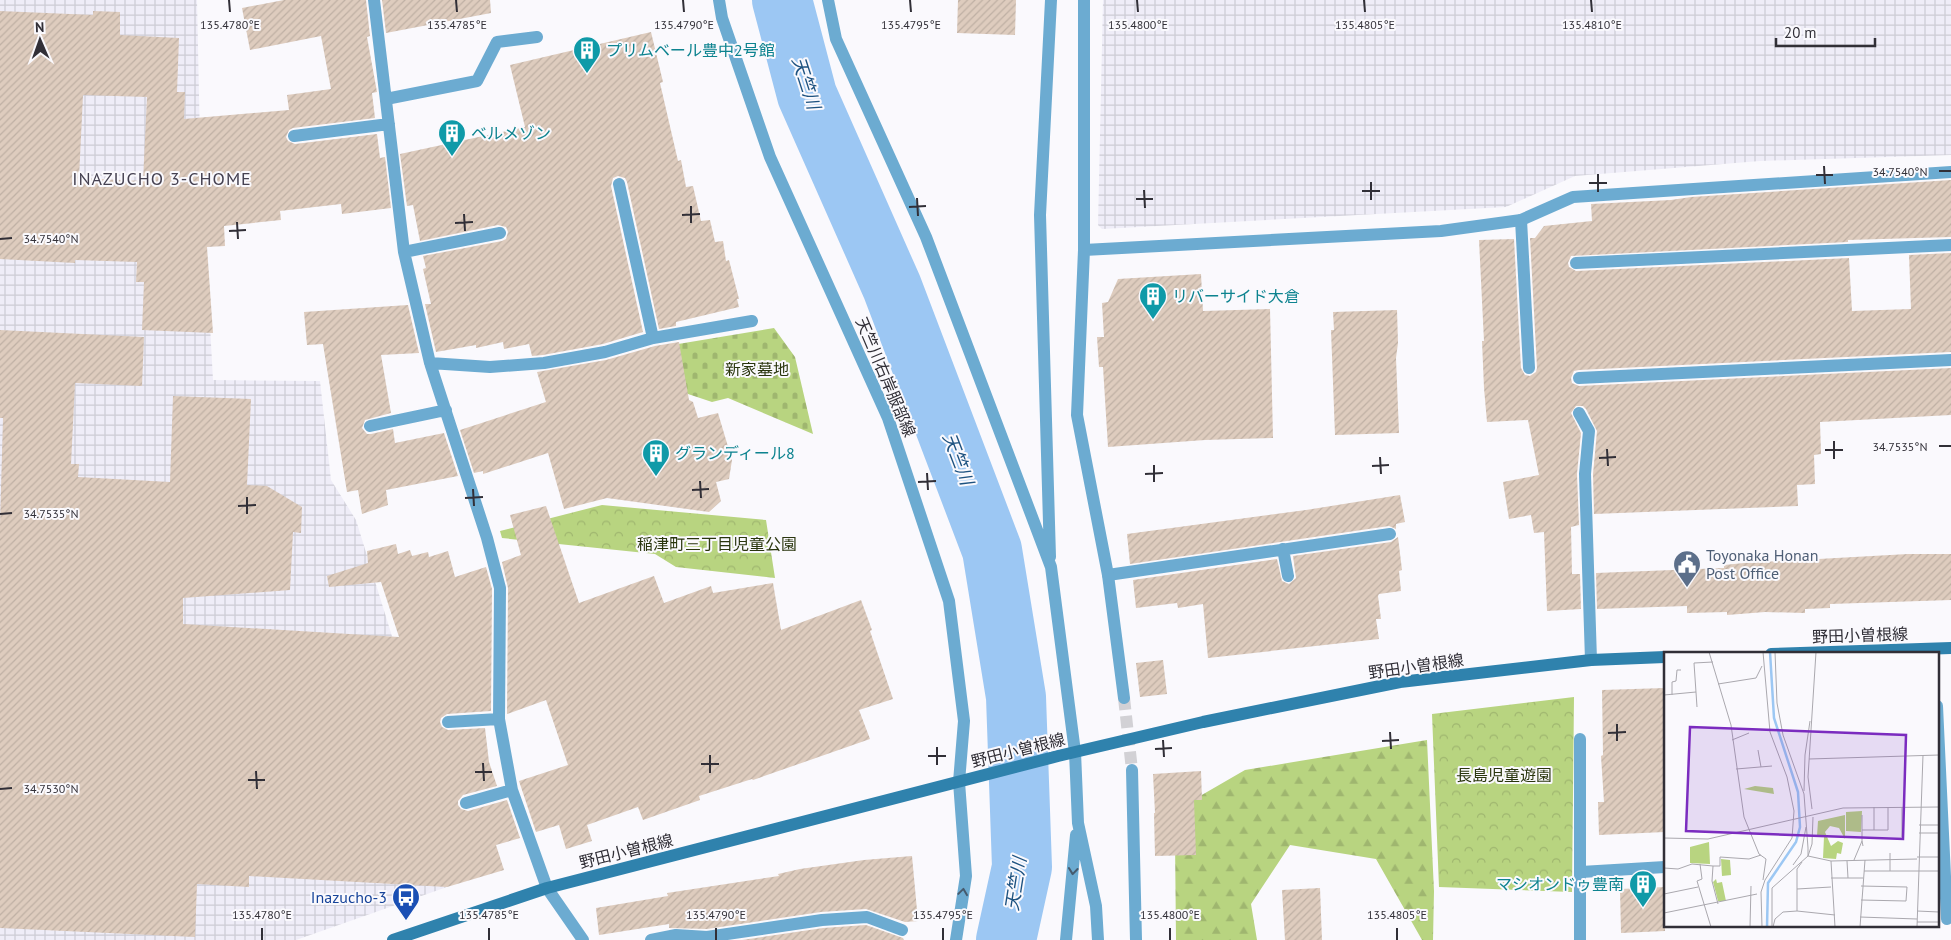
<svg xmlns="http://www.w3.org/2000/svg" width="1951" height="940" font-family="'PT Sans','Noto Sans JP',sans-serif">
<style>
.industrial{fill:url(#industrial-grid)}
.forest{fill:url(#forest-firs)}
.cemetery{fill:url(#cemetery-stones)}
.park{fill:url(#park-crowns)}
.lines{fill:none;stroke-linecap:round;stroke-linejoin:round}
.river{stroke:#9cc7f3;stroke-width:60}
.building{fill:url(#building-hatch);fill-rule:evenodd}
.street-tunnel{stroke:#d2d1d5;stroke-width:12;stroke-dasharray:12 6;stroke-linecap:butt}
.lane{stroke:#6cabd1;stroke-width:12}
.street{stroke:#6cabd1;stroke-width:12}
.secondary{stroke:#2f82ad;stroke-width:12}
.oneway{stroke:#465a6d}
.ticks{fill:none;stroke:#312f37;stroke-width:2}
.labels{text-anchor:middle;stroke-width:4;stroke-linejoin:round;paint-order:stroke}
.culture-label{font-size:16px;fill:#0d838f;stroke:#faf9fd;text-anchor:start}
.park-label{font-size:16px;fill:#2a360e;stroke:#faf9fd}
.street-label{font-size:16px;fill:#312f37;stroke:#faf9fd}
.service-label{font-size:16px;fill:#4e5e75;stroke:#faf9fd;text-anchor:start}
.transit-label{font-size:16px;fill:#164399;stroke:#faf9fd;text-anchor:end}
.water-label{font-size:18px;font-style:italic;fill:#1d5280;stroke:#faf9fd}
.neighbourhood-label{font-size:18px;letter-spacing:1px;fill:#454151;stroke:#faf9fd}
.inset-river{fill:none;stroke:#9cc7f3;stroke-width:2.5}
.inset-road{fill:none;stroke:#aaa8ae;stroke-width:1}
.view{fill:#7b2cbf;fill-opacity:0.15;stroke:#7b2cbf;stroke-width:2.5}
.inset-edge{fill:none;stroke:#312f37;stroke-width:2.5}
.ticks-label{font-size:12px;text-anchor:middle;fill:#312f37;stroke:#faf9fd;stroke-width:4;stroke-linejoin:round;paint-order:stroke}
</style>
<defs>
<pattern id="industrial-grid" width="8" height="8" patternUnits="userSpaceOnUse" patternTransform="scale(1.25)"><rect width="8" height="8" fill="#efedf8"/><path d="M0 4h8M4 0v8" fill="none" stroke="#cdccd5"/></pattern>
<pattern id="forest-firs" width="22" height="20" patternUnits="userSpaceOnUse" patternTransform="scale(1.25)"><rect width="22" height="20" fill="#b8d480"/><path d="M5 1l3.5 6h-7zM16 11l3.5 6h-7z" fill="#9fb66f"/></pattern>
<pattern id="cemetery-stones" width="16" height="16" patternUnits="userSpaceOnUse" patternTransform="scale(1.25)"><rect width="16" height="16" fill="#b8d480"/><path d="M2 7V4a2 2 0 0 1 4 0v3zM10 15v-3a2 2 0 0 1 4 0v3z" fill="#9fb66f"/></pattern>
<pattern id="park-crowns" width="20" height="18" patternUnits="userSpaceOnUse" patternTransform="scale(1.25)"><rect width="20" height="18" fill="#b8d480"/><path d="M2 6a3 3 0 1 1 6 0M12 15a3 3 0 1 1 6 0" fill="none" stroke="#9fb66f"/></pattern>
<pattern id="building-hatch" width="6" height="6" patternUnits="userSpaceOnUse" patternTransform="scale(1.25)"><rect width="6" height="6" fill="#deccbe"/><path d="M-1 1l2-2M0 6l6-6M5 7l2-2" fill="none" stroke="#bfb0a4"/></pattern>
</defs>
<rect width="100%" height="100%" fill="#faf9fd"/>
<path class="industrial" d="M0 0H197L200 142 213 380 320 381 331 480 356 520 395 646 447 887 296 940H0Z
M1103 0H1951V155L1760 161 1575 176 1506 207 1102 229 1098 225Z"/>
<path class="forest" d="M1427 740 1434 891 1433 940H1422L1376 859 1290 845 1251 904 1257 940H1176L1175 839 1181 807 1245 770Z"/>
<path class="cemetery" d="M774 328 795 357 813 434 728 398 712 402 658 384 648 349Z"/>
<path class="park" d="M602 505 766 520 775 578 676 567 655 554 502 538 500 531Z
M1574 697 1572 892 1439 887 1432 714Z"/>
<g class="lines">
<path class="river" d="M782 0 807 95 892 287 992 550 1016 697 1022 867 1006 940"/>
</g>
<path class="building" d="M284 0H366L370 36 367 37 377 92 372 93 375 118 293 128 289 130 286 137 288 141 295 144 377 134 380 158 385 157 391 208 342 214 341 204 280 211 281 220 224 226 225 246 207 247 213 333 142 330 144 282H136L137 262 75 260V263L0 259V11L93 15V11L120 12V35L179 38 177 92H185L184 119 289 110 287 95 331 89 321 36 250 50 242 8ZM83 95 147 97 143 181 79 178Z
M382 0H490L491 13 386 33Z
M958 0H1016L1015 35 957 33Z
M651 32 663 82 660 83 678 161 681 160 686 187 693 186 701 221 710 220 715 242 723 241 726 261 729 260 739 299H737L739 307 676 322V326L659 329 627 182 625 178 618 176 613 178 611 186 643 332 603 344 543 355 532 356 529 344 504 349 503 342 476 348V345L436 352 425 304H431L423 269 426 268 423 256 502 241 506 239 508 232 506 227 498 225 420 241 413 205 407 206 400 154 525 127 510 65Z
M1951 180V237L1848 240V242L1571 256 1568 263 1569 267 1576 271 1849 258 1852 311 1911 309 1909 255 1951 253V352L1579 370 1574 371 1571 378 1572 383 1579 386 1951 368V415L1820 422 1821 454 1814 455 1815 484 1797 485 1798 506 1594 514 1593 474 1597 431 1586 409 1583 406H1576L1571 413 1581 433 1577 474 1579 525 1571 527 1572 574H1580L1581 609 1547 611 1544 532 1534 533 1531 515 1509 519 1503 482 1539 475 1528 420 1487 422 1484 388 1482 341H1484L1479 240 1514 239 1521 368 1525 375 1530 376 1536 372 1537 368 1530 238H1535L1544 226 1592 221 1591 204 1671 200 1691 197Z
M1201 274 1203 311 1270 309 1273 438 1205 440 1108 447 1103 367H1099L1097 337H1104L1102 303 1108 302 1118 279Z
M408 305 419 353 381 355 391 413 365 420 362 428 367 434H371L393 429 395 443 444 433 458 476 386 490 388 505 362 514 358 490 347 492 323 344 307 345 304 312Z
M1397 310 1398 343 1396 358 1399 433 1335 435 1331 330H1334L1333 312Z
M0 330 144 337 142 386 75 383 71 464H79L78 477 170 482 173 396 251 399 247 485 267 486 302 507 301 533 293 532 290 590 183 598V624L399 637 381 582 329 587 327 576 368 563 367 551 396 544 398 554 410 550 412 556 428 552 429 557 448 551 455 577 486 567 492 589 491 711 447 714 441 718 440 722 442 727 448 730 485 728 489 762 497 786 463 795 458 801V805L461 809 468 811 507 800 520 838 496 845 504 870 447 887 249 876V887L197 884 195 937 0 928V525L3 418H0Z
M679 342 689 400 693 402 698 418 718 413 732 460 729 479 716 482 721 501 709 512 607 498 564 509 548 453 483 474V471L474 473 460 430 546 402 537 372 606 360 655 346Z
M1400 495 1405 522 1396 524V529L1389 526 1130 564 1127 534 1306 510Z
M546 506 579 603 654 576 664 603 711 586 713 593 773 583 781 630 861 600 872 630 870 631 893 699 859 710 870 739 753 780 752 779 699 796 700 800 643 820 638 807 587 825 592 841 566 849 559 825 536 832 519 781 568 765 546 700 507 714 508 588 502 562 521 555 510 515Z
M1398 537 1402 570 1399 571 1401 591 1379 594 1378 596 1381 619H1376L1379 639 1208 658 1203 604 1178 608 1177 603 1136 608 1133 580 1277 559 1282 581 1289 584 1296 578 1293 556 1391 542Z
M1908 554H1951V600L1830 604V608L1805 609V613L1765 612 1727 615V612L1687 613V606L1597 609 1596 573 1724 568V565L1744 563Z
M1163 660 1167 694 1140 697 1136 663Z
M1665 688V832L1599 835 1598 802H1604L1601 756 1603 755 1602 690Z
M1201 771 1202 800H1194L1196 855 1155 856 1154 813H1155L1153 774Z
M912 856 918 921 905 922 866 909 821 912 707 929 669 928V924L599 935 596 908 668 896 667 893 779 876 778 874 800 869 864 860Z
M1665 887V931L1621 933 1620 889Z
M1320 888 1322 940H1285L1282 890Z
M866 925 903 938 904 940H742L823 928Z"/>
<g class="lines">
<path class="street-tunnel" d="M1124 698 1132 770"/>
<path class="lane" d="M1521 220 1529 368
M1576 263 1951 245
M1579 378 1951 360
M1579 413 1589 431 1585 474 1591 660
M1283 549 1288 576
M1108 575 1390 534
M651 940 676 935 707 937 822 920 867 917 902 930"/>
<path class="street" d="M374 0 404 252 430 363 487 538 500 588 499 719 512 790 547 888 583 940
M719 0 722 18 770 157 888 418 949 601 964 721 959 782 966 876 956 940
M828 0 836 39 926 237 1051 567 1075 752 1078 823 1096 906 1098 940
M1084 0V250L1077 415 1108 575 1124 698
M386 99 477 81 497 42 537 37
M294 136 389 124
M619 184 653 338
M1084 250 1441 231 1521 220 1573 197 1951 172
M404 252 500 233
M430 363 490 367 544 363 605 352 653 338 752 321
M370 426 446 410
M1050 557 1040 215 1051 0
M1937 706 1947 919
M448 722 499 719
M1132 770 1136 940
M466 803 512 790
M1581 872 1665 867
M1066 940 1076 835
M1580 940V739"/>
<path class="secondary" d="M1771 654 1951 648
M393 940 547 888 1058 756 1203 722 1400 682 1591 660 1665 657"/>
</g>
<defs><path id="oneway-chevron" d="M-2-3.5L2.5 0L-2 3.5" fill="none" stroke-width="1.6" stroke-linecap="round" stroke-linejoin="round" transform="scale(1.25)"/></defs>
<g class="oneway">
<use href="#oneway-chevron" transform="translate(1073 871) rotate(96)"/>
<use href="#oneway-chevron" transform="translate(963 892) rotate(-82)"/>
</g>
<path class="ticks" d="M229 0 230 12M456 0 457 12M683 0 684 12M910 0 911 12M1137 0 1138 12M1364 0 1365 12M1591 0 1592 12M1824 166 1825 184M1939 171H1951M1598 174V192M1816 175H1833M1371 182V200M1589 183H1607M1144 190 1145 208M1362 191H1380M917 198 918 216M1136 199H1153M691 206V223M909 207 926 206M464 214 465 231M682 215 700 214M237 222 238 239M455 223 473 222M229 231 246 230M0 239 12 238M1834 441V459M1939 446H1951M1607 449 1608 466M1825 450H1843M1380 457 1381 474M1599 458 1616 457M1154 465V482M1372 466 1389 465M927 473 928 490M1145 474 1163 473M700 481 701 498M918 482 936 481M473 489 474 506M692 490 709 489M247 497V514M465 498 483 497M238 506 256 505M0 514 12 513M1617 724V741M1390 732 1391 749M1608 733 1626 732M1163 740 1164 757M1382 741 1399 740M937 747V765M1155 749 1172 748M710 755V773M928 756H946M483 763 484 781M701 764H719M256 771 257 789M475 772H492M248 780H265M0 789 12 788M262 928V940M489 928V940M716 928V940M943 928V940M1170 928V940M1397 928V940"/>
<defs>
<g id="building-pin" transform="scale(1.4375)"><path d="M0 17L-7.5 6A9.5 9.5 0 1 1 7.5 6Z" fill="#0f9aa8" stroke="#faf9fd"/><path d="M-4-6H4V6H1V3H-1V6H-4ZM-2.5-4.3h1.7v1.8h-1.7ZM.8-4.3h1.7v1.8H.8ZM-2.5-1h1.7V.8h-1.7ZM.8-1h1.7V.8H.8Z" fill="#fff"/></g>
<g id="civic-pin" transform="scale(1.4375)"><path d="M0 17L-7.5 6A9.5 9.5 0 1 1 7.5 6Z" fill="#5c6f8a" stroke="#faf9fd"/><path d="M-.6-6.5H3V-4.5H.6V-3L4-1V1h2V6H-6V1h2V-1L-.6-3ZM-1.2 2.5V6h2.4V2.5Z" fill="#fff"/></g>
<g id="bus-pin" transform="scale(1.4375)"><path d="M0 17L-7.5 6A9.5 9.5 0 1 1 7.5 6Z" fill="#1a4fb4" stroke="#faf9fd"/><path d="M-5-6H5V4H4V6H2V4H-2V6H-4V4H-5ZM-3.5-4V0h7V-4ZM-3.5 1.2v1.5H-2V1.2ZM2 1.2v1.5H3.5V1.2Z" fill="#fff"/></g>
</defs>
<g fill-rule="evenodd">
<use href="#building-pin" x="587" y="50"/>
<use href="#building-pin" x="452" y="133"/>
<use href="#building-pin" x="1153" y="296"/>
<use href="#building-pin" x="656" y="453"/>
<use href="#civic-pin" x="1687" y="564"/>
<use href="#building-pin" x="1643" y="884"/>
<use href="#bus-pin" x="406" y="897"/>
</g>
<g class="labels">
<g class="culture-label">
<text x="606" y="56">プリムベール豊中2号館</text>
<text x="471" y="139">ベルメゾン</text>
<text x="1172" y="302">リバーサイド大倉</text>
<text x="675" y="459">グランディール8</text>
<text x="1624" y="890" text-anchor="end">マシオンドゥ豊南</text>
</g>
<g class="park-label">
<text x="757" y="375">新家墓地</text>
<text x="717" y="550">稲津町三丁目児童公園</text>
<text x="1504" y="781">長島児童遊園</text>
</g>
<g class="street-label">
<text transform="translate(886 377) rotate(67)" y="6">天竺川右岸服部線</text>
<text transform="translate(1860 635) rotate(-2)" y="6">野田小曽根線</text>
<text transform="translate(1416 666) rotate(-8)" y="6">野田小曽根線</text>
<text transform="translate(1018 750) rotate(-14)" y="6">野田小曽根線</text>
<text transform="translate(626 851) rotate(-14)" y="6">野田小曽根線</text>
</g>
<g class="service-label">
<text x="1706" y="561">Toyonaka Honan<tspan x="1706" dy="18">Post Office</tspan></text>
</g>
<g class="transit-label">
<text x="387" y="903">Inazucho-3</text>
</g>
<g class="water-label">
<text transform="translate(806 83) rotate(72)" y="6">天竺川</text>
<text transform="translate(958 459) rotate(69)" y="6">天竺川</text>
<text transform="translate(1016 884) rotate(-81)" y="6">天竺川</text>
</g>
<g class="neighbourhood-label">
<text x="162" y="185">INAZUCHO 3-CHOME</text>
</g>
</g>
<g transform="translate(1664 652)">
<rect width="275" height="275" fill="#faf9fd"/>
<path d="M181 163V187L175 176 166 174 161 180 167 194 174 189 179 191 177 202 173 201 172 207 159 206 160 185 153 184 154 169Z" fill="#b8d480"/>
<path d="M57 207 66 208 67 223 58 224Z" fill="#b8d480"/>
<path d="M91 134 109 136 110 142 80 137ZM198 159 197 180 182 179V160ZM45 190 46 212 26 211V195ZM52 227 53 231 58 230 62 249H54L49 230Z" fill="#b8d480"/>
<path class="inset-river" d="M103 275 104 231 132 190 136 175 134 140 110 66 106 0"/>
<path class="inset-road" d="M45 0 67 73 80 165 95 202 102 207 99 228M54 32 92 26 98 14M0 43 32 40M8 43V30L12 29 13 18H17M33 55 30 11 49 10M68 88 85 81M94 98 97 115M145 107 275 103M72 117 108 114M140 139 141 103 146 69M210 155V178M238 155V185M148 157 144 125 152 0M149 165 148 192 144 204 167 209 171 275M255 173H275M198 178H224V155M255 181H275M0 186 44 187 179 156 275 155M198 189V163M226 201V219M253 205H275M190 208 198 189 199 194M167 209 253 207M183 209 184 226M36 212 38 227 33 229 47 275M129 213 137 202 142 175M49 214H56V205L85 207 97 203M0 216 14 217 28 212 49 214 48 229 54 252M200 219H275M167 226H199M133 237 167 235M0 242 34 235M197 248 242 249 243 235 197 234M133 259 171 263M253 259 275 260M0 261 93 242M196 265 253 267M253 270H275M86 275 87 234M98 275 97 240 101 228 128 186 130 159 123 125 106 80 99 0M108 275V236L144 204V196L140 142 119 83 113 51 111 0M109 275 111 267 119 260 133 259V217L138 210M196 275 201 208M253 275 259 103"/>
<path class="view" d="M26 75 242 83 239 187 22 179Z"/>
<rect width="275" height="275" class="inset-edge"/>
</g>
<g class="ticks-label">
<text x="230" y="29">135.4780°E</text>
<text x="457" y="29">135.4785°E</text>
<text x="684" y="29">135.4790°E</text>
<text x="911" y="29">135.4795°E</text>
<text x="1138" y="29">135.4800°E</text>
<text x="1365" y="29">135.4805°E</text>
<text x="1592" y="29">135.4810°E</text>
<text x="1900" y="176">34.7540°N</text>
<text x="51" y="243">34.7540°N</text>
<text x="1900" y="451">34.7535°N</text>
<text x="51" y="518">34.7535°N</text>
<text x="51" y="793">34.7530°N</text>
<text x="262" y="919">135.4780°E</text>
<text x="489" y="919">135.4785°E</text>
<text x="716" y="919">135.4790°E</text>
<text x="943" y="919">135.4795°E</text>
<text x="1170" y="919">135.4800°E</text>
<text x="1397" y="919">135.4805°E</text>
</g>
<g transform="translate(40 40) rotate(358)" stroke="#faf9fd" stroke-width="4" paint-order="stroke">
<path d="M0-4L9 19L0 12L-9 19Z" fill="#312f37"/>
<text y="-8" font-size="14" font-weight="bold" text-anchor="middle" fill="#312f37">N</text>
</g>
<path d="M1776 38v8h99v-8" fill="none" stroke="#312f37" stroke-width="2.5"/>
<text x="1784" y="38" font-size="15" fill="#312f37" stroke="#faf9fd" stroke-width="4" paint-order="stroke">20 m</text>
</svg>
